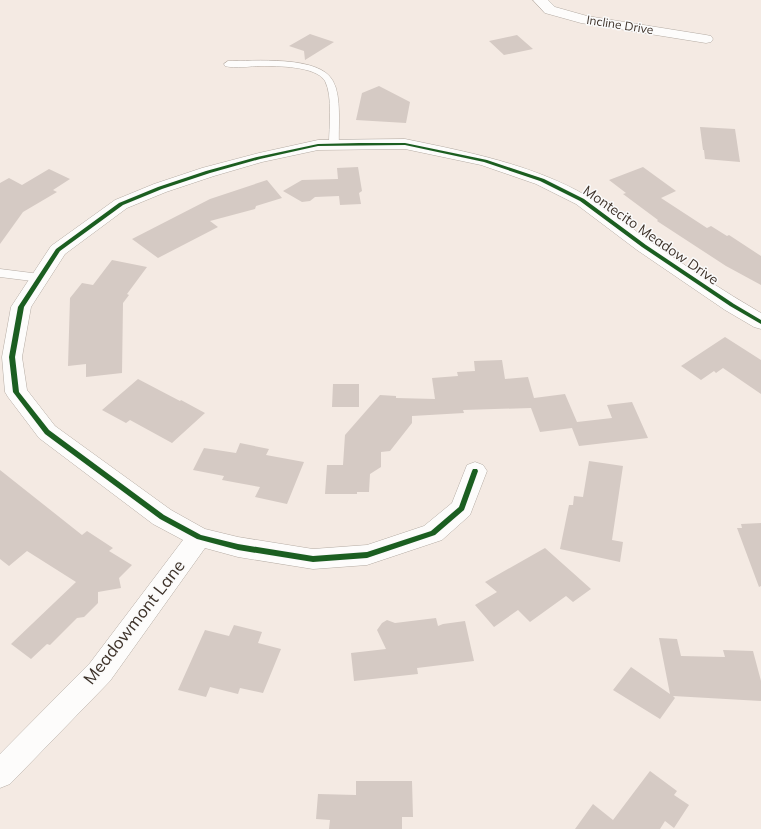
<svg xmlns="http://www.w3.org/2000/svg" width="761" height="829" font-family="Mulish,sans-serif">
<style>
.building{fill:#d5cac4}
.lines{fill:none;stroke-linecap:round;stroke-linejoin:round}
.service-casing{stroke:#b5aca4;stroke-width:1}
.minor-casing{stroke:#b5aca4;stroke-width:1}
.service{fill:#fdfcfb;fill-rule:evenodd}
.minor{fill:#fdfcfb;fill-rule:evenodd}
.cycleway-casing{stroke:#fafafa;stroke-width:2}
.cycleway{fill:#1b5e20;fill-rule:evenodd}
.labels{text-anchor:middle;stroke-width:3;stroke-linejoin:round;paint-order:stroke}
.far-street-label{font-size:12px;fill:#3e3229;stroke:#fafafa}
.street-label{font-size:14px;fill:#3e3229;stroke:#fafafa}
.near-street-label{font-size:17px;fill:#3e3229;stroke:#fafafa}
</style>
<rect width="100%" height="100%" fill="#f4eae3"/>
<path class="building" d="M310 34 334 42 305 60 304 51 289 46Z
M517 35 533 49 504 55 489 41Z
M379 86 410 102 406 123 356 120 362 93Z
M700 127 735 129 740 162 705 159 704 150H703Z
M358 167 362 191 359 193 361 204 340 205 339 196 315 197 310 201 302 202 283 191 302 180 338 179 337 168Z
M643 167 676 191 661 198 707 228 711 226 727 236 729 235 761 256V285L726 266 657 221 658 220 623 194 626 193 609 180Z
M49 169 70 179 53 190 57 192 23 212 0 244V183L9 178 22 185Z
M267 180 282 198 256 206 255 209 210 221 218 227 158 258 132 239 210 199Z
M112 260 147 267 127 294 129 295 123 303 122 373 86 377V364L68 366 70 298 82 283 93 285Z
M725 337 761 360V394L723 368 716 373 714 371 701 380 681 366Z
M502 360 505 379 528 377 534 398 565 394 577 422 612 418 607 405 632 402 648 438 579 446 572 428 540 432 531 408 463 410 464 413 412 416V423L390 451 381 452V467L370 474 369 492H357V494H325L327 465H343L345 435 380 395 396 396V398L435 399 432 378 458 376 457 372 475 371 474 361Z
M138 379 180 401 181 400 205 413 172 443 130 420 126 423 102 410Z
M333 384H359V407H332Z
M240 443 269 449 266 455 304 462 287 504 255 497 260 487 222 480 224 476 193 470 204 448 236 453Z
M589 461 623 466 612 540 623 542 620 562 560 549 569 505H573L574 496 583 497Z
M0 470 82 535 87 531 113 548 109 551 132 565 119 578 121 588 98 592V603L84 617 77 618 50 645 47 644 31 659 11 644 76 582 27 551 9 566 0 559Z
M761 523V586L759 587 737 528H742L741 524Z
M545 548 591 589 573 602 566 596 530 622 518 610 494 627 475 605 497 592 485 582Z
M436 618 438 626 443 624 465 621 474 661 417 668 418 674 354 681 351 653 386 649 377 630 382 623 387 620 395 623Z
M234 625 262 632 258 643 281 649 263 693 240 688 238 694 210 687 206 697 178 690 205 630 229 636Z
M659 638 677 639 681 656 725 657 723 650 753 651 761 681V701L673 696 675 698 660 719 613 690 631 667 670 694Z
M650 771 677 791 674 795 689 805 674 828 665 821 660 829H575L593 804 613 820Z
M356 781H412L413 817H402V829H329L330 820 316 819 318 794 356 795Z"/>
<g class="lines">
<g class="service-casing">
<path id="service" d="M228 61C253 61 320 55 333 81 342 97 338 127 339 145L337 147H331L329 145C329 127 333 97 325 81 316 66 277 66 261 66 250 66 236 69 225 66L224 64Z
M0 269 40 274 44 275 46 278 44 281 40 282 0 277Z"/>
</g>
<g class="minor-casing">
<path id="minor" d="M533 0H548L555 7 587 16 706 35 711 36 713 39 711 42 706 43 581 23 545 13Z
M405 139C468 152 531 164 587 196 610 208 630 228 651 242 687 267 723 291 761 313V329L754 327 725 310 637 250 576 204 536 184 481 165 405 149 318 150 262 162 214 176 166 192 127 208 65 254 31 307 22 357 27 390 55 426 171 510 205 529 238 537 313 549 367 545 424 526 452 503 467 465 475 462 483 465 487 471 470 515 442 540 367 565 313 569 238 557 205 548 110 681 10 784 0 788V754L90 663 183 540 153 524 39 438 8 397 5 392 2 357 11 307 51 246 115 200 154 184 202 168 259 153 318 140Z"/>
</g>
<use href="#service" class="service"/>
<use href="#minor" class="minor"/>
<g class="cycleway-casing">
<path id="cycleway" d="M359 143H405L487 160 544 179 584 199 646 245 734 304 761 320V324L730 306 642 247 580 201 540 181 484 162 405 145 318 146 260 159 210 173 162 189 123 205 60 251 24 307 15 357 19 392 49 430 164 515 201 535 238 544 313 556 367 552 431 531 459 507 472 471 473 469H477L478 471 464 510 435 535 367 558 313 562 238 550 197 539 160 519 45 434 13 392 9 357 18 307 56 249 119 203 158 187 206 171 257 157 318 144Z"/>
</g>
<use href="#cycleway" class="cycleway"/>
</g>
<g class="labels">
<g class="far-street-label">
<text transform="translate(620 25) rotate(9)" y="4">Incline Drive</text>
</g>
<g class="street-label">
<text transform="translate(651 235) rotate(35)" y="5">Montecito Meadow Drive</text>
</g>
<g class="near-street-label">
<text transform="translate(134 622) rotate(-52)" y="6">Meadowmont Lane</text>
</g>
</g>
</svg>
